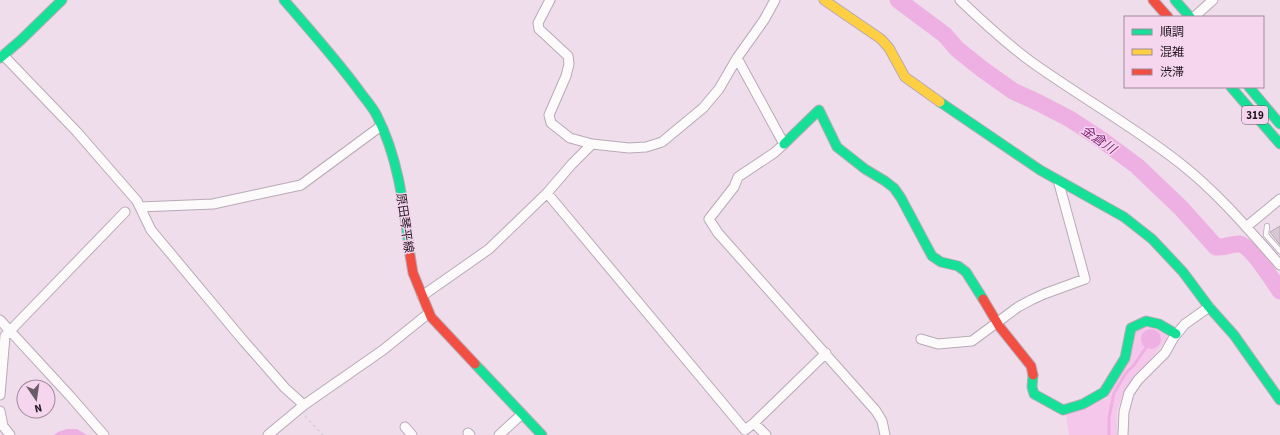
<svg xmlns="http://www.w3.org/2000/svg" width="1280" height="435" font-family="'Source Sans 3','Noto Sans JP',sans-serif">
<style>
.green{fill:#f4c7eb}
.water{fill:#eeb0e3}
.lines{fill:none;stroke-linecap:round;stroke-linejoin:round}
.stream{stroke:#eeb0e3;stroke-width:3}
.river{stroke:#eeb0e3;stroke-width:17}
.building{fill:#d6c8d3;stroke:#b8aab5}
.lane-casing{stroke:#b7aab5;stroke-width:6}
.street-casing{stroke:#b7aab5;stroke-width:11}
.fast-casing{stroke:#b7aab5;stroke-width:11}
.slow-casing{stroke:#b7aab5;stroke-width:11}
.jam-casing{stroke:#b7aab5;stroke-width:11}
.path{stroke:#d6d1d5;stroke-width:1.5;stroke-dasharray:3 3;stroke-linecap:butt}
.lane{stroke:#fdfafc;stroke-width:4.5}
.street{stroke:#fdfafc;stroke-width:9}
.fast{stroke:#16e098;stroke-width:9}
.slow{stroke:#ffcf43;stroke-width:9}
.jam{stroke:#f24e42;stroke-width:9}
.labels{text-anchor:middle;stroke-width:3;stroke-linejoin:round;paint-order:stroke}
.shield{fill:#f6d6ef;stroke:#62505e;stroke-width:1}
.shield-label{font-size:11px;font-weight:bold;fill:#221720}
.street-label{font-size:12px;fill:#221720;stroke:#f6d6ef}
.water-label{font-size:13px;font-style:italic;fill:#7d1e72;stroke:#f6d6ef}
</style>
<rect width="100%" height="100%" fill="#efddeb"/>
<path class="green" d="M1157 326 1167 336 1166 340 1123 394 1117 411V435H1069L1066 413 1100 400 1107 399 1136 328Z"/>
<path class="water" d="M1141 339a10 10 0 1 1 20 0a10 10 0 1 1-20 0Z
M67 429H77L87 435H54L58 432Z"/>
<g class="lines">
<path class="stream" d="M1109 435V418L1114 393 1126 373 1134 365 1147 346"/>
<path class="river" d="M898 0 945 35 957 49 982 69 1013 91 1039 103 1070 119 1102 140 1137 166 1181 208 1216 247C1224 248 1233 243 1240 244 1251 246 1274 282 1280 291"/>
</g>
<path class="building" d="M1280 226V245L1270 232Z"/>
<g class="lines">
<g class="lane-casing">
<path id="lane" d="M1267 226 1266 235 1280 251"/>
</g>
<g class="street-casing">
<path id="street" d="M550 0 538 23 539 29 568 56 569 64 566 76 549 115 551 123 570 138 592 144 629 148 646 147 662 142 703 108 719 89 737 58 764 20 775 0
M960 0C986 25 1013 50 1043 70 1089 102 1137 129 1181 164 1218 193 1249 230 1280 265
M1194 17 1213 0
M3 55 77 132 137 201 151 230 242 339 285 388 304 405
M737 58 784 144 774 153 738 177 734 187 709 219 718 233 876 411 882 421 885 435
M547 193 745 430 754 423 826 353
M140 207 213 204 301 185 381 126
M1246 227 1280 199
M422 296 489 249 547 193 572 164 592 144
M0 320 70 396 104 435
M921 339 938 344 972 341 1018 307 1031 300 1044 294 1085 279 1058 180
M0 395 5 336 125 212
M0 411 3 426 10 435
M754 423 766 435
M405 427 412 435
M468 433 470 435
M268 435 304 405 383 350 429 313
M499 435 522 414
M1123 435 1124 412 1129 393 1138 380 1165 353 1174 337 1185 324 1209 307"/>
</g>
<g class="fast-casing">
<path id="fast" d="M284 0C309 29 335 58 358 89 364 98 373 107 377 116 399 159 404 208 410 255
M1175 0 1190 17
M0 58 21 40 62 0
M1231 87 1280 144
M1249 87 1280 124
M940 102 1040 170 1124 217 1152 239 1183 272 1209 307 1234 335 1280 400
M784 144 819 110 837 147 865 169 885 181 894 188 901 198 932 256 941 262 958 266 966 272 983 299
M475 364 542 435
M1033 375 1032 387 1034 394 1063 410 1083 404 1104 392 1125 358 1131 328 1146 321 1159 324 1176 334"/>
</g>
<g class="slow-casing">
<path id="slow" d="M824 0 881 39 889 48 905 77 940 102"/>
</g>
<g class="jam-casing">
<path id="jam" d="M1153 0 1168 17
M410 255 413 273 431 317 475 364
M983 299 999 326 1031 366 1033 375"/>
</g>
<path class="path" d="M305 416 323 435"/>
<use href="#lane" class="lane"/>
<use href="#street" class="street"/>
<use href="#fast" class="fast"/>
<use href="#slow" class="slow"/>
<use href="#jam" class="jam"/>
</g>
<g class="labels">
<rect class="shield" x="1242" y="106" width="26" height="18" rx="3"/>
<g class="shield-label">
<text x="1255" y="119">319</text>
</g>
<g class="street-label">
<text transform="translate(405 223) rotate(82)" y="4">原田琴平線</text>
</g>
<g class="water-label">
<text transform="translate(1099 139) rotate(35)" y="5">金倉川</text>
</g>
</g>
<rect x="1124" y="16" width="140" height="72" fill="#f6d6ef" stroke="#a18a9c"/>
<rect x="1132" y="29" width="20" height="6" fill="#16e098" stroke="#a18a9c"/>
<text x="1160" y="36" font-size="12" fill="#221720">順調</text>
<rect x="1132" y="49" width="20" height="6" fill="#ffcf43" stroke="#a18a9c"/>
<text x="1160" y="56" font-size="12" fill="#221720">混雑</text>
<rect x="1132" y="69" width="20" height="6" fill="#f24e42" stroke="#a18a9c"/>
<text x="1160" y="76" font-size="12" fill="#221720">渋滞</text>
<g transform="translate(36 399) rotate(167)"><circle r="19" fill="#f6d6ef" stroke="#a18a9c"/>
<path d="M0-3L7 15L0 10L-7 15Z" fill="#6a5c67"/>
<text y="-6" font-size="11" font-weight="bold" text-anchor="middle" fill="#221720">N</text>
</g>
</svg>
